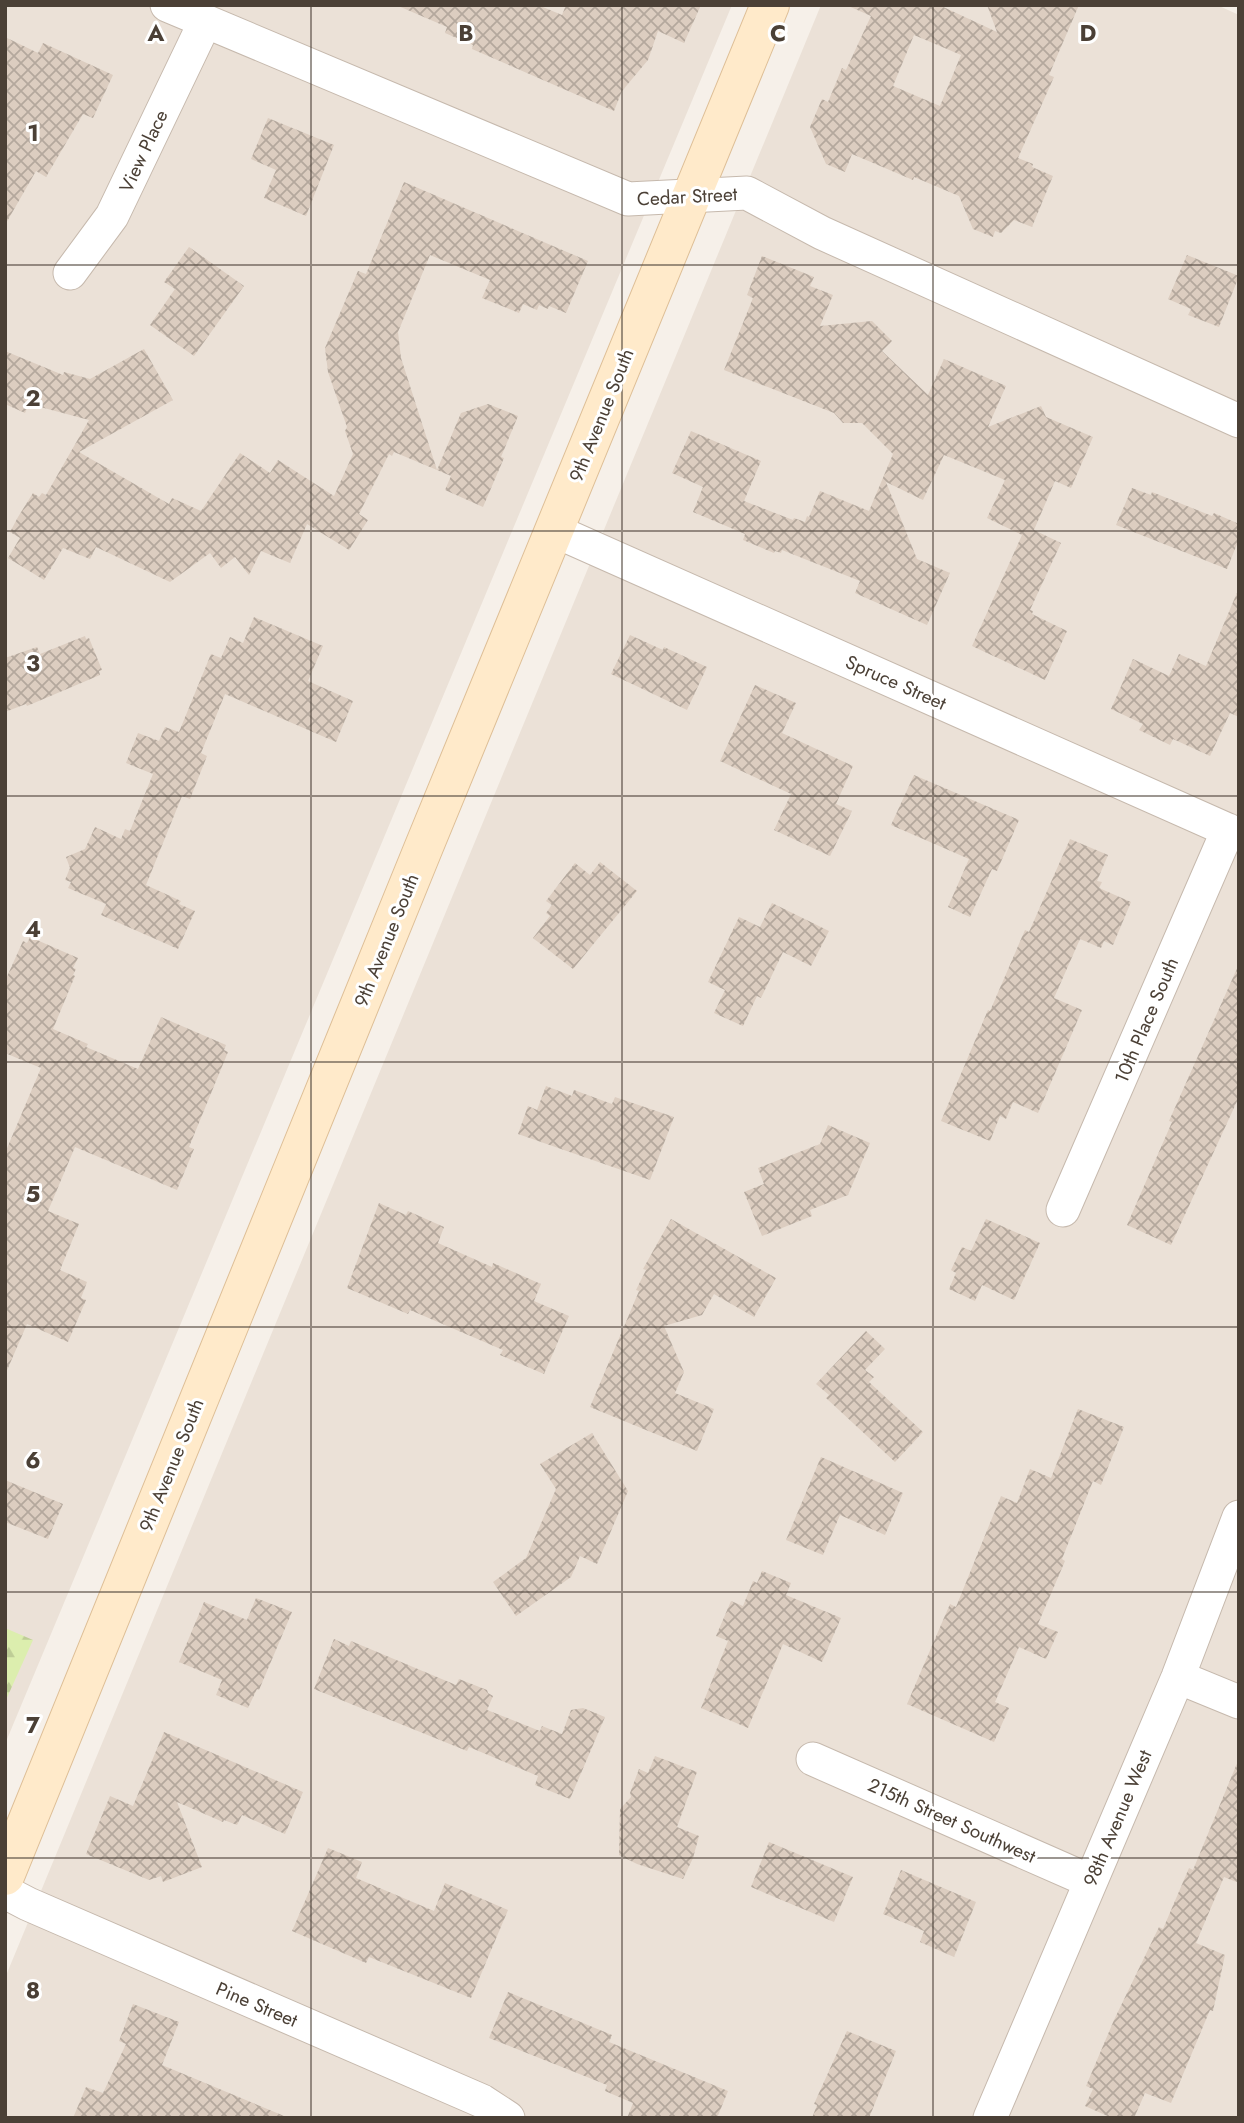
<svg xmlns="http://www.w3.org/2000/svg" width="1244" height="2123" font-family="Jost,sans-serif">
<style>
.residential{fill:#ebe1d7}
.forest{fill:url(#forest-firs)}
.building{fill:url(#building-cross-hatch);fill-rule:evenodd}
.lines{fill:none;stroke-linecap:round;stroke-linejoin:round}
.minor-casing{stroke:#c6b9ad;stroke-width:35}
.secondary-casing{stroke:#debf97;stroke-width:40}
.minor{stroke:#fff;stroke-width:33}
.secondary{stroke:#ffeaca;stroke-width:38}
.grid{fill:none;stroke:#4b4036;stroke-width:2;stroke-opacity:0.55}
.labels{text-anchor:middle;stroke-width:6;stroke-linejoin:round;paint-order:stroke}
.street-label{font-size:19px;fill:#4b4036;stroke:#fff}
.grid-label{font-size:23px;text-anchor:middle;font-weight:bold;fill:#4b4036;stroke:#fff;stroke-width:6;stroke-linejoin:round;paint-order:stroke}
</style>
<defs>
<pattern id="forest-firs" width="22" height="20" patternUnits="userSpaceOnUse" patternTransform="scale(1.75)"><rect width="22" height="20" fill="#dceeae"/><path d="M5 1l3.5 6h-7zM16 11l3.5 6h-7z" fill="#becd96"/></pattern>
<pattern id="building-cross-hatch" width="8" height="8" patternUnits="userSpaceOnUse" patternTransform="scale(1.75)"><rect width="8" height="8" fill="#dccdc0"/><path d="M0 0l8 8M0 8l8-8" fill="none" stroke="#b4a89d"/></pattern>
</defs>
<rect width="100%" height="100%" fill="#f6f0e9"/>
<path class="residential" d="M5 5H732L5 1744Z
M821 5H1217L1239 15V2118H5V1978Z"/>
<path class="forest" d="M5 1628 33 1640 5 1702Z"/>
<path class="building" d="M396 5H538L562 15 566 5H701L684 43 658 31 648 60 622 91 614 111 472 49 473 45 445 33 447 27Z
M846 5H939L997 32 987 5H1079L1049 75 1054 77 1018 158 1033 164 1032 167 1053 176 1032 227 1014 220 1001 233 995 231 993 237 973 229 959 196 914 177 913 180 852 154 845 172 826 164 810 127 822 99 828 102 842 68 846 70 871 16ZM914 35 961 55 940 106 893 86Z
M5 37 38 53 43 43 113 75 93 118 83 114 46 177 36 171 5 225Z
M268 118 334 145 306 216 264 198 276 170 251 159Z
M404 182 588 261 566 313 549 306 548 309 539 305 537 310 523 304 519 313 482 298 490 280 430 255 398 332 401 358 437 470 394 452 392 456 389 454 359 514 368 520 349 550 307 524 290 563 261 551 249 575 235 557 221 568 210 553 170 582 96 547 90 559 63 548 44 580 8 558 20 538 10 532 18 517 33 493 39 497 42 493 46 495 89 420 29 404 25 413 5 404V351L63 375 64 372 90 379 144 349 173 400 79 452 169 504 172 498 201 511 240 453 270 473 278 460 334 496 353 454 345 431 347 427 328 372 325 348 358 271 366 274Z
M189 247 244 286 194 356 150 325 175 289 164 282Z
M1187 255 1239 276 1219 327 1188 315 1191 309 1168 299Z
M762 256 814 277 810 286 833 295 820 326 872 321 892 341 882 351 928 395 944 359 1006 386 988 427 1041 406 1046 417 1093 437 1071 488 1055 481 1034 530 1061 543 1030 610 1033 611 1032 614 1067 631 1045 680 972 646 1022 535 987 518 1005 480 944 455 923 500 886 482 917 559 950 573 927 625 855 593 860 581 782 550 781 553 775 551 774 553 743 540 745 534 693 512 703 487 672 473 691 431 761 461 744 501 793 520 794 518 805 522 807 516 809 517 820 491 869 511 893 454 862 423H843L834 413 724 370 753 298 747 295Z
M488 404 518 416 501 457 504 458 483 507 445 490 451 476 437 470 461 413Z
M1132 488 1151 495 1152 492 1212 516 1214 513 1239 524V539L1227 569 1116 525Z
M1239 588V717L1230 713 1210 756 1173 739 1170 745 1139 730 1143 724 1111 709 1133 659 1169 676 1179 654 1206 666Z
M254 617 323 646 308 681 353 701 336 742 225 694 201 753 207 756 190 799 182 796 146 885 181 901 179 904 195 911 178 949 101 915 106 904 68 888 71 882 65 880 70 868 66 857 85 849 95 827 121 839 125 829 130 831 153 774 126 763 138 733 159 741 165 727 179 732 211 654 221 658 230 637 243 643Z
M630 635 663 650 664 647 707 667 687 710 611 674Z
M85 636 86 639 89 638 102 670 99 671 100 675 27 706 26 704 5 712V658L37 647 40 654Z
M755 685 796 703 782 733 853 766 836 804 852 811 830 856 774 830 791 794 720 761Z
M914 775 1019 820 997 871 992 869 970 917 948 907 969 859 891 825Z
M1070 839 1108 855 1097 881 1102 882 1099 888 1131 902 1113 945 1104 941 1101 948 1080 939 1054 998 1082 1010 1038 1113 1013 1102 1006 1119 1000 1116 990 1141 941 1121 988 1010 990 1011 1025 930 1029 932Z
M600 862 637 891 573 969 533 938 550 916 546 913 552 905 546 901 575 863 590 875Z
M772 903 829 931 811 966 783 952 761 998 757 996 743 1026 714 1013 725 990 708 982 739 917 760 927Z
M30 937 78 958 73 968 76 969 73 975 75 976 53 1029 88 1044 86 1047 138 1069 161 1017 226 1045 224 1050 228 1052 189 1147 194 1149 177 1190 75 1147 48 1211 79 1224 60 1270 87 1282 81 1298 86 1300 68 1342 27 1324 5 1375V1153L41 1068 5 1053V981L23 941 27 943Z
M1239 964V1097L1171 1245 1127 1225 1172 1122 1169 1121Z
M546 1086 572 1096 574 1090 612 1104 615 1097 674 1117 650 1180 518 1134 528 1106 537 1110Z
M828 1125 870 1143 848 1195 810 1210 812 1216 762 1236 744 1192 764 1184 758 1168 820 1144Z
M379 1203 406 1215 408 1211 444 1227 438 1243 492 1267 493 1263 541 1284 534 1301 569 1316 544 1374 500 1355 503 1350 410 1310 408 1314 347 1288Z
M671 1219 776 1278 754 1317 714 1294 702 1315 664 1326 684 1372 675 1393 714 1409 697 1451 590 1407 639 1291 636 1290 646 1270 643 1269Z
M986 1219 1040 1243 1014 1300 982 1285 975 1301 949 1289 956 1273 951 1270 962 1247 971 1251Z
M866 1331 885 1349 865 1370 874 1377 869 1382 923 1432 895 1462 826 1398 829 1395 816 1384Z
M1078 1409 1124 1427 1101 1485 1093 1481 1062 1559 1065 1561 1038 1624 1058 1632 1046 1659 1019 1647 995 1702 1009 1708 994 1742 907 1704 950 1604 956 1607 1001 1496 1017 1503 1030 1469 1051 1478Z
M592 1433 628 1491 597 1564 580 1556 571 1577 516 1616 493 1582 526 1558 556 1489 540 1464Z
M821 1457 903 1493 885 1535 840 1515 823 1555 786 1540Z
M5 1480 63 1504 48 1539 5 1522Z
M762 1571 791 1583 786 1595 841 1618 822 1662 783 1644 748 1728 701 1708 728 1641 716 1636 731 1601 743 1606 753 1581 757 1583Z
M256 1598 292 1612 259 1690 257 1689 248 1708 216 1695 222 1680 179 1662 204 1602 247 1620Z
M334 1639 349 1646 351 1641 456 1685 459 1679 487 1690 488 1693 493 1696 487 1710 540 1731 542 1726 562 1734 571 1710 583 1708 605 1717 570 1799 535 1785 538 1776 469 1747 467 1751 314 1689Z
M164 1732 303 1792 285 1834 242 1815 237 1825 224 1820 223 1822 177 1802 202 1867 163 1882 161 1876 149 1880 86 1854 110 1796 133 1806Z
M655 1756 697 1772 677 1827 699 1836 693 1858 683 1879 637 1864 619 1855 620 1809 631 1797 630 1793 639 1769 648 1773Z
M1238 1761 1239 1883 1224 1877 1196 1943 1225 1955 1213 2011 1210 2010 1171 2103 1145 2093 1134 2118H1112L1085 2106 1093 2089 1086 2086 1114 2020 1159 1927 1163 1929 1189 1868 1193 1870Z
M769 1842 853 1877 834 1922 751 1887Z
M328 1848 362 1862 356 1878 434 1911 445 1883 508 1910 471 1998 369 1957 366 1963 292 1931Z
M901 1870 976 1902 954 1957 920 1942 924 1931 883 1914Z
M508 1992 612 2035 609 2042 728 2091 717 2118H627L633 2103 605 2091 607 2085 489 2038Z
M133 2004 179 2022 162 2065 289 2118H73L86 2087 103 2093 126 2044 119 2041Z
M847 2031 896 2051 869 2118H812L817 2105 814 2104Z"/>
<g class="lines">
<g class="minor-casing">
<path id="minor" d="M167 5 628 199 747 193 822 233 1239 421
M70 273 112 216 205 22
M553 530 1239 835
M1063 1210 1228 830
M1178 1677 1239 1702
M813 1759 1090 1881
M5 1892 28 1904 482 2101 508 2118
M990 2118 1178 1677 1239 1517"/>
</g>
<g class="secondary-casing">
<path id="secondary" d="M5 1876 423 849 770 5"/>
</g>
<use href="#minor" class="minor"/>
<use href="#secondary" class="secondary"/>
</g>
<path class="grid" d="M311 5V2118M622 5V2118M933 5V2118M5 265H1239M5 531H1239M5 796H1239M5 1062H1239M5 1327H1239M5 1592H1239M5 1858H1239"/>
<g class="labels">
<g class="street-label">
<text transform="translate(143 151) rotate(-65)" y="7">View Place</text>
<text transform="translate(687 196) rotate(-3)" y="7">Cedar Street</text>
<text transform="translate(601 415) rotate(-68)" y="7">9th Avenue South</text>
<text transform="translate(896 682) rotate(24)" y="7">Spruce Street</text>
<text transform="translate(386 940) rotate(-68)" y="7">9th Avenue South</text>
<text transform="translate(1146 1020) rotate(-67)" y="7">10th Place South</text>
<text transform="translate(171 1465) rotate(-68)" y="7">9th Avenue South</text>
<text transform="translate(1117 1818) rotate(-67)" y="7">98th Avenue West</text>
<text transform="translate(952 1820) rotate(24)" y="7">215th Street Southwest</text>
<text transform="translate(257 2004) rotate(23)" y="7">Pine Street</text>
</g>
</g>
<g class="grid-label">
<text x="156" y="41">A</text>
<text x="466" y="41">B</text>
<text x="778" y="41">C</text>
<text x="1088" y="41">D</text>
<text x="33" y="141">1</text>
<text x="33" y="406">2</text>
<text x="33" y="671">3</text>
<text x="33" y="937">4</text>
<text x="33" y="1202">5</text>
<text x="33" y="1468">6</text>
<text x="33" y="1733">7</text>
<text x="33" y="1998">8</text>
</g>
<rect width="1244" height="2123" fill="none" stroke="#4b4036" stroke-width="14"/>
</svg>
